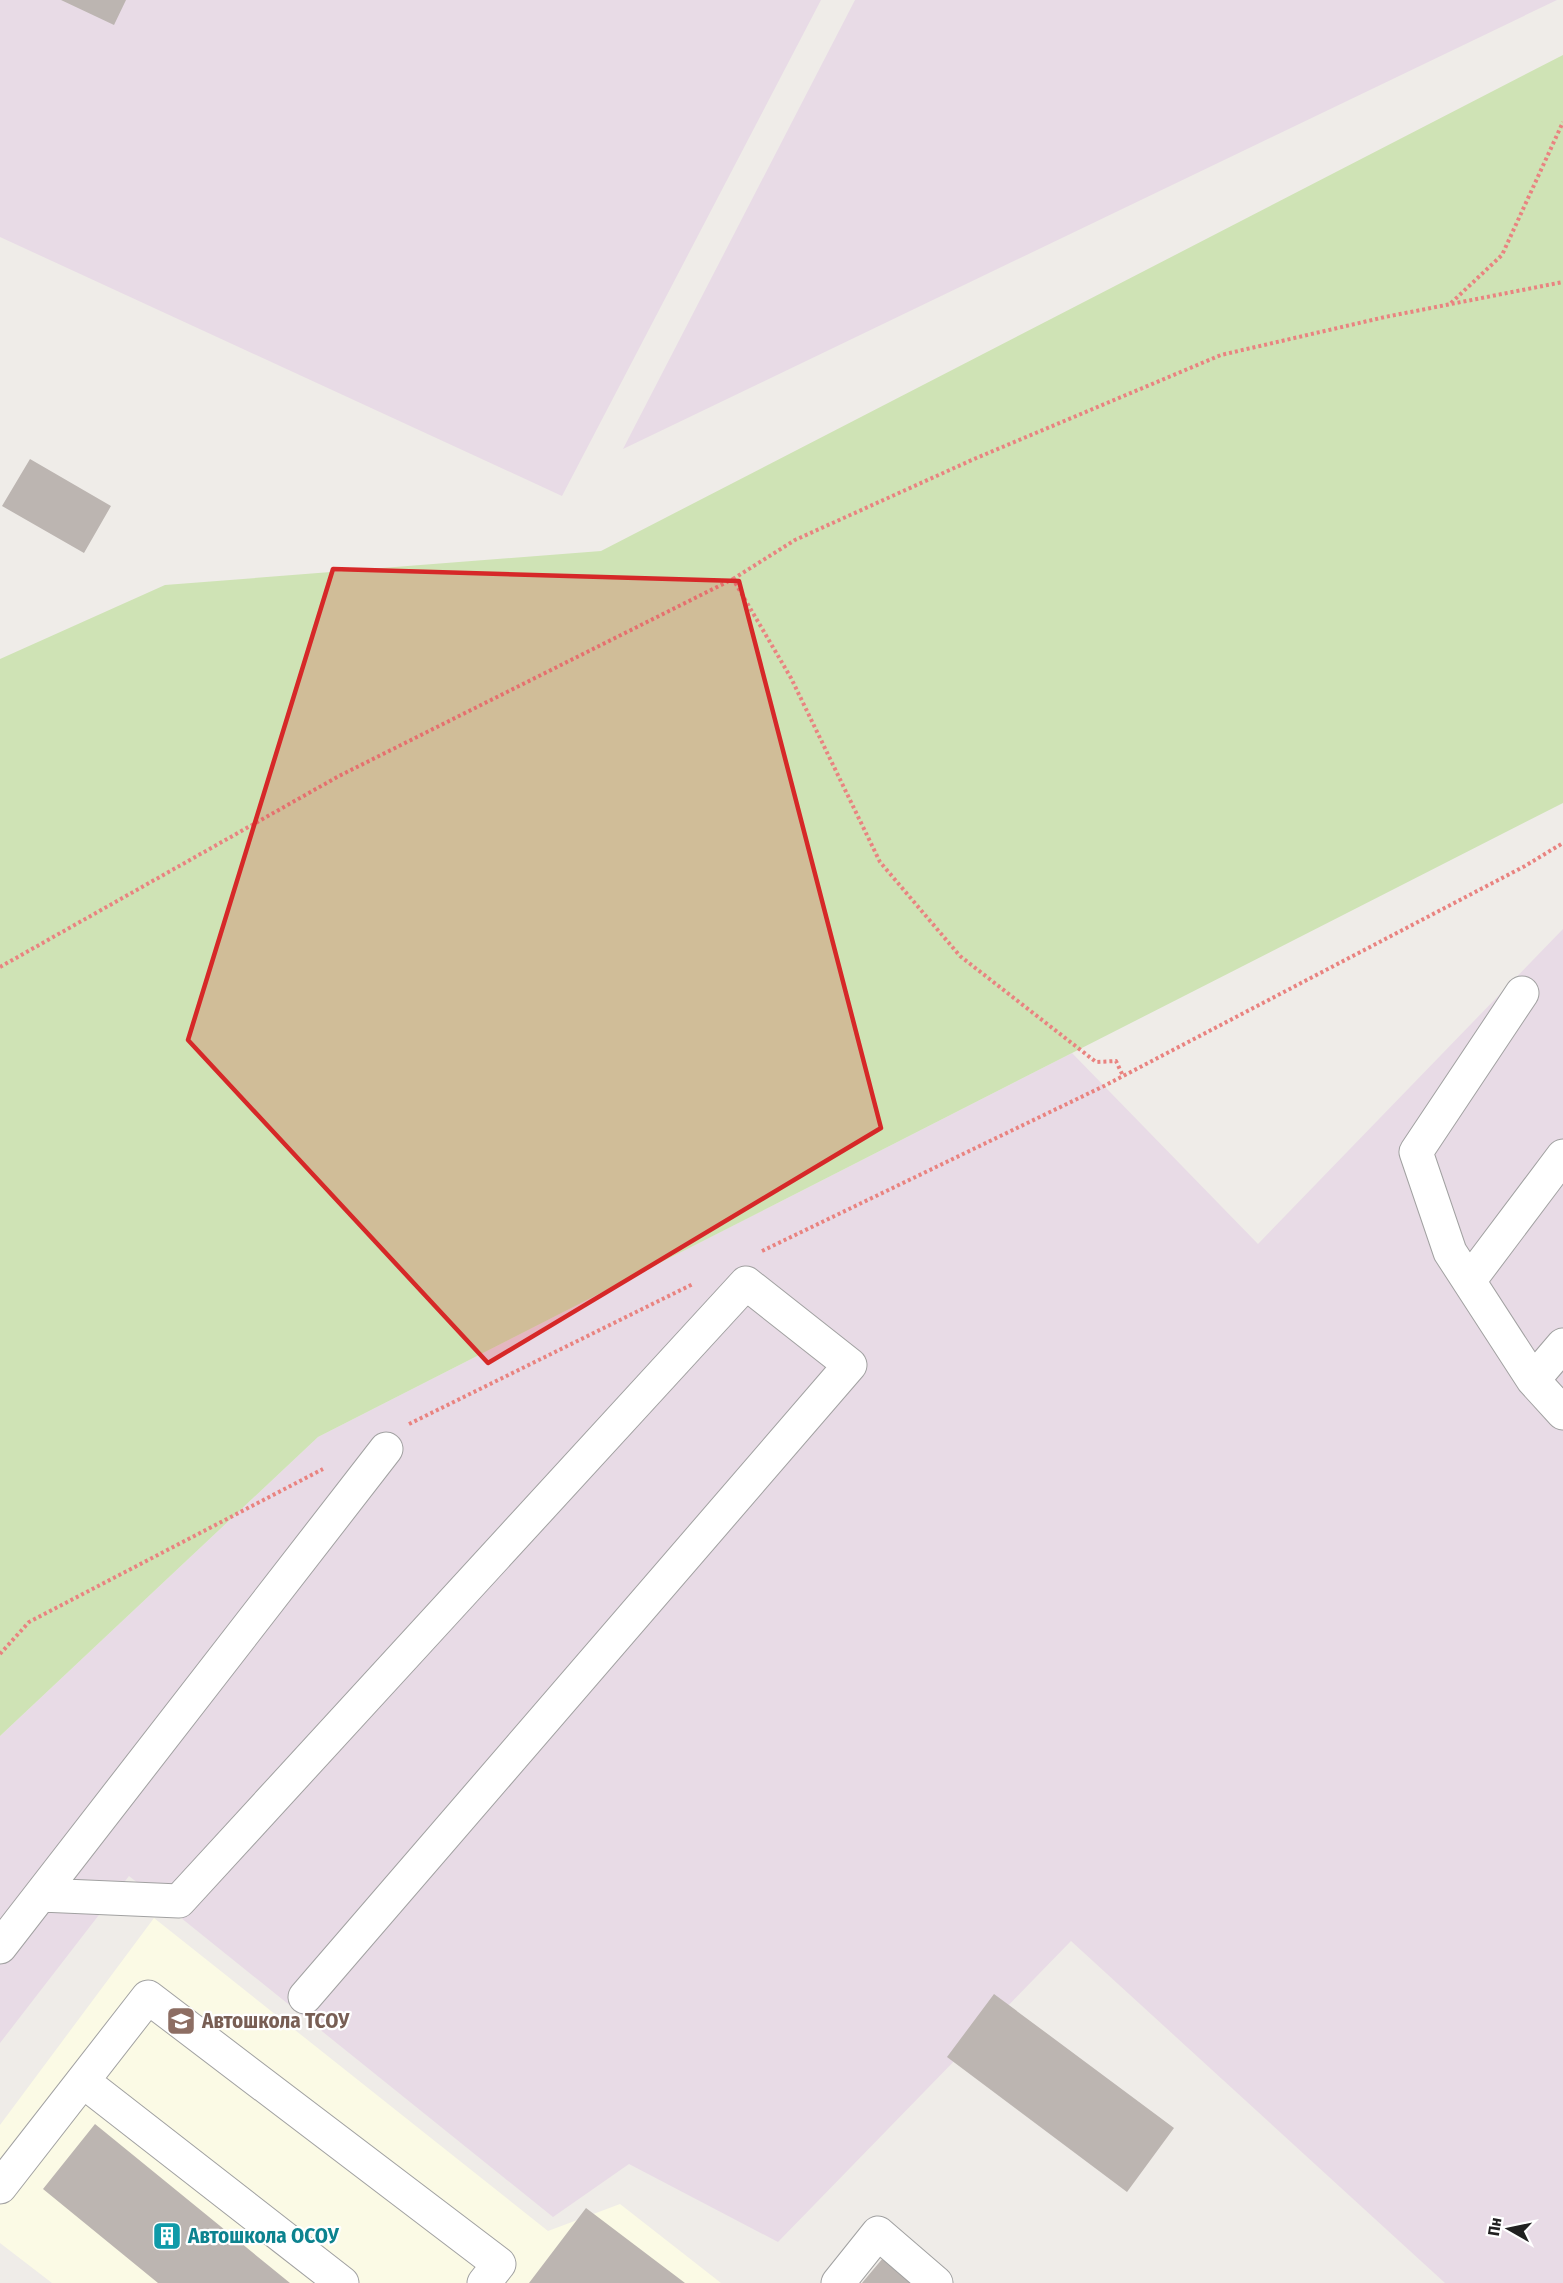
<svg xmlns="http://www.w3.org/2000/svg" width="1563" height="2283" font-family="'Fira Sans Condensed',sans-serif">
<style>
.industrial{fill:#e8dbe6}
.education{fill:#fbfae5}
.grass{fill:#cfe3b5}
.building{fill:#bcb5b1}
.lines{fill:none;stroke-linecap:round;stroke-linejoin:round}
.minor-casing{stroke:#a1a1a1;stroke-width:35}
.path{stroke:#e98380;stroke-width:4;stroke-dasharray:3 3;stroke-linecap:butt}
.minor{stroke:#fff;stroke-width:33}
.marked{fill:#d62828;fill-opacity:0.2;stroke:#d62828;stroke-width:4.5;stroke-linejoin:round}
.labels{text-anchor:middle;stroke-width:4.5;stroke-linejoin:round;paint-order:stroke}
.education-label{font-size:21px;font-weight:bold;fill:#785e54;stroke:#fff;text-anchor:start}
.culture-label{font-size:21px;font-weight:bold;fill:#0d838f;stroke:#fff;text-anchor:start}
</style>
<rect width="100%" height="100%" fill="#efece8"/>
<path class="industrial" d="M0 0H821L562 496 0 237Z
M855 0H1557L623 449Z
M1563 929V2283H1445L1071 1941 778 2242 629 2164 553 2217 129 1876 0 2043V1736L318 1437 1072 1053 1258 1244Z"/>
<path class="education" d="M154 1918 548 2231 620 2204 721 2283H52L0 2243V2125Z"/>
<path class="grass" d="M1563 55V803L318 1437 0 1736V659L165 585 601 551Z"/>
<path class="building" d="M61 0H126L114 25Z
M30 459 111 506 84 553 2 506Z
M994 1994 1174 2128 1127 2192 947 2057Z
M95 2124 290 2283H158L43 2189Z
M586 2208 685 2283H529Z
M883 2258 913 2283H862Z"/>
<g class="lines">
<g class="minor-casing">
<path id="minor" d="M1522 993 1416 1152 1450 1252 1533 1380 1563 1413
M1469 1281 1563 1156
M1533 1380 1563 1345
M41 1895 179 1901 746 1283 850 1365 305 1997
M0 1947 386 1449
M84 2082 342 2283
M0 2187 148 1997 499 2264 484 2283
M838 2283 878 2233 936 2283"/>
</g>
<path class="path" d="M1451 303 1502 255 1563 122
M733 579 795 540 974 459 1221 355 1385 317 1563 282
M0 967 339 776 733 579 791 678 880 862 960 956 1096 1062 1116 1061 1123 1076
M762 1251 1104 1086 1525 866 1563 843
M409 1424 693 1284
M0 1654 29 1622 323 1469"/>
<use href="#minor" class="minor"/>
</g>
<path class="marked" d="M333 569 739 581 881 1128 488 1363 188 1040Z"/>
<defs>
<g id="school-square" transform="scale(1.5)"><rect x="-9" y="-9" width="18" height="18" rx="4" fill="#8d6e63" stroke="#fff"/><path d="M0-5L7-2L0 1L-7-2ZM-4 1L0 2.5L4 1V4Q0 6-4 4Z" fill="#fff"/></g>
<g id="building-square" transform="scale(1.5)"><rect x="-9" y="-9" width="18" height="18" rx="4" fill="#0f9aa8" stroke="#fff"/><path d="M-4-6H4V6H1V3H-1V6H-4ZM-2.5-4.3h1.7v1.8h-1.7ZM.8-4.3h1.7v1.8H.8ZM-2.5-1h1.7V.8h-1.7ZM.8-1h1.7V.8H.8Z" fill="#fff"/></g>
</defs>
<g fill-rule="evenodd">
<use href="#school-square" x="181" y="2021"/>
<use href="#building-square" x="167" y="2236"/>
</g>
<g class="labels">
<g class="education-label">
<text x="202" y="2028">Автошкола ТСОУ</text>
</g>
<g class="culture-label">
<text x="188" y="2243">Автошкола ОСОУ</text>
</g>
</g>
<g transform="translate(1509 2229) rotate(279)" stroke="#ffffff" stroke-width="4.5" paint-order="stroke">
<path d="M0-4.5L10 22L0 15L-10 22Z" fill="#202020"/>
<text y="-9" font-size="16" font-weight="bold" text-anchor="middle" fill="#202020">Пн</text>
</g>
</svg>
